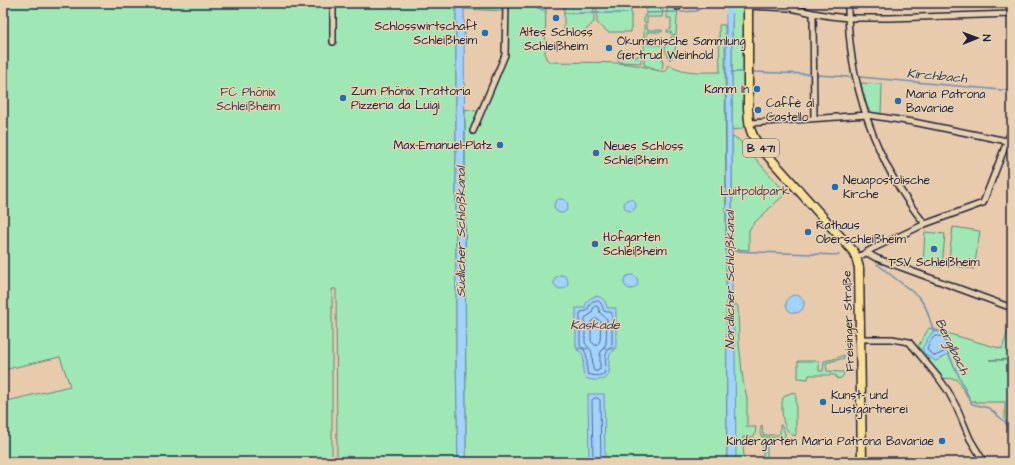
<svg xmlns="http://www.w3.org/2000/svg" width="1015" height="465" font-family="'Architects Daughter',sans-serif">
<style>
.green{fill:#9fe7b4;stroke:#608478}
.water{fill:#a2d2fe;stroke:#6f8cb0}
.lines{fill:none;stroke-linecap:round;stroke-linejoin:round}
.shore{stroke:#556889;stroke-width:1}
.stream{stroke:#6f8cb0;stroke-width:1.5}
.canal{stroke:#a2d2fe;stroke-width:5.5}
.minor-casing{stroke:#22223b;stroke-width:8}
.primary-casing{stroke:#22223b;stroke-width:11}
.minor{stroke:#e8d1b1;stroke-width:5}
.primary{stroke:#fadf96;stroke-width:8}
.poi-dot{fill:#1f6fb2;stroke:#e8d1b1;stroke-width:1.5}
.labels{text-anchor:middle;stroke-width:3;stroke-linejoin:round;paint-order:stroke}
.shield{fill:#e8d1b1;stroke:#5d565e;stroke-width:1}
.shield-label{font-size:11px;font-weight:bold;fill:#22223b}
.poi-label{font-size:12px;fill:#22223b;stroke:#e8d1b1;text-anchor:start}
.park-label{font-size:12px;fill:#35404d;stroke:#e8d1b1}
.street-label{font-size:12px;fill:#22223b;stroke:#e8d1b1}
.water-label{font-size:13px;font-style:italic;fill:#353c58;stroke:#e8d1b1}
</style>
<rect width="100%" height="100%" fill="#e8cbad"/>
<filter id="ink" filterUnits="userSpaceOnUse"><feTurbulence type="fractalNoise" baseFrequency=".025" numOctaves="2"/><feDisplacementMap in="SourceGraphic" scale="8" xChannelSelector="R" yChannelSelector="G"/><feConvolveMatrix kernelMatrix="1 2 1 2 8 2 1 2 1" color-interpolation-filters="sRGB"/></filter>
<g filter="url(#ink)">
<path class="green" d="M3 3H456V358L458 462H337L336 289H332V462H3V402L70 386 60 357 3 370Z
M464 3H546L545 53 546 59 551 62C579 63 608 61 636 65 645 66 659 73 666 71L667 66 670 65C685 74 703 72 720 72L719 25H725L727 462H466L465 109 480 112 503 54 504 11 464 9Z
M564 3 594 4V22L584 32 564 31Z
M597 3H631V32H608L597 23Z
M729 3H743L744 27 745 121 744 127 740 129 732 130V14L729 13Z
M646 8H663L662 17H647V23L644 22V16L646 15Z
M667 8H676L678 10 677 18 676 35 671 34V32H667V30L671 29V18H667Z
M644 25H647V30H662V32H647V37H644Z
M671 37H676C676 46 676 53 670 60L665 50V45L671 44Z
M644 40H647V45H662L663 64 662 68 657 69 644 65Z
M618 55 634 56 635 58 637 57V56L641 55V63L619 62 618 60Z
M861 83 880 84 882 85 881 114C878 113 874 113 871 112 865 107 863 90 861 83Z
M732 137 738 139 786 193 754 223 749 230V250L732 249Z
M953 227 980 231 974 269 948 265Z
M925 232 945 234 942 267 923 265Z
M733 304H736L738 307 739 343 743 381 747 398V427H756L755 435 753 437H743L744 462H734Z
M1012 319V359L989 360H1012V431L1005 419V402H975V401H970L957 379 939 378 917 348 929 328 1002 349Z
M844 355V358L826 363 827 371 843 372 844 375 841 378 837 379 836 375H809L808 379 798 378V361H819V371H823L824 361 834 359Z
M794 392 796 393V434L795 436C784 432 782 419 782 408 782 405 782 401 783 398 785 395 790 393 794 392Z
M762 425 763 435H780V425H781L785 433V436L783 438 762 437C759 434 760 428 762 425Z
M768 441 769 443 767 447V462H763V443L764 442Z"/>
<path class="water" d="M456 3H464L466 462H458L456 358Z
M732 13V300L735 351 736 462H727L726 27V14Z
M624 205a6 6 0 1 1 12 0a6 6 0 1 1-12 0Z
M554 206a7 7 0 1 1 14 0a7 7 0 1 1-14 0Z
M554 282a7 7 0 1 1 14 0a7 7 0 1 1-14 0Z
M624 282a7 7 0 1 1 14 0a7 7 0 1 1-14 0Z
M786 304a9 9 0 1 1 18 0a9 9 0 1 1-18 0Z
M596 296C603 297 606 301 607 308H616V348H605L604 345 605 349H615V350C600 356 620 380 598 380 594 380 589 380 586 378 578 371 590 355 577 350V349H587L588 348H576V308H585C586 301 589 298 596 296Z
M933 331C951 333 951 338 948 354L936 361 926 355 922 349 927 340Z
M588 394H604L605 462H589Z"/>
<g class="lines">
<path class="shore" d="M593 301C602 299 601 305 604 311L607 312H611L612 314V345C600 359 609 361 604 374 600 376 593 376 588 374L587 372C587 359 589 355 580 345V314L581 312 587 311 590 304Z
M596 306 598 307 600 313 607 319 606 344 602 350 600 354V369L598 371H594L593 369 592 353 590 349 585 343V318L591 314 594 307Z
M595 319H597L601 322 600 341 596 346 591 341V322Z
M935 336C947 335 946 342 944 352L935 356 929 352 927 349 930 342Z
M593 462 592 400 594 398H598L600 400 601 462"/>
<path class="stream" d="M525 3 546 12
M681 12 696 11 709 3
M564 13H627
M646 13 676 12
M731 72H743
M753 72 809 74
M817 75 850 77
M860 77 1012 91
M732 251 839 255
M877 264 919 297 926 308 934 332
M948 353 972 404 989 408 1005 422 1012 433"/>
<path class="canal" d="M729 3V20"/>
<g class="minor-casing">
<path id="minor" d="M333 3V42
M678 3V7
M848 3C847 80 876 165 925 224
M747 6 791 8 813 13 830 16 848 18H890L1012 14
M813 13 814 118
M749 123 867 115 913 122 1012 142
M473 131 505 55 506 3
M867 253 876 258 1012 308
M856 257 862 255 872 249 925 224 983 203 1012 129
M861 339H892L909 342 914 348 938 377 948 391 958 410 970 439 984 462"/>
</g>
<g class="primary-casing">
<path id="primary" d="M748 3V107C749 126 749 132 760 147L853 251 856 257 859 268 862 462"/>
</g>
<use href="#minor" class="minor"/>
<use href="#primary" class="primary"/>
</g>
</g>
<g class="poi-dot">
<circle cx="556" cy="18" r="4"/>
<circle cx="485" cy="33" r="4"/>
<circle cx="609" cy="48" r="4"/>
<circle cx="757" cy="89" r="4"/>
<circle cx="343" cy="98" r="4"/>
<circle cx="898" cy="101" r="4"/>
<circle cx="758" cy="110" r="4"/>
<circle cx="500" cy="145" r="4"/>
<circle cx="596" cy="153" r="4"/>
<circle cx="835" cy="187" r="4"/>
<circle cx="808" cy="232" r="4"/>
<circle cx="595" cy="244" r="4"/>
<circle cx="934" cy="249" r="4"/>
<circle cx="823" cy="402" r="4"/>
<circle cx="942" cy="441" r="4"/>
</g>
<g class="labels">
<rect class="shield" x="743" y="139" width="36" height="18" rx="3"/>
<g class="shield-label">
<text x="761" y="152">B 471</text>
</g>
<g class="poi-label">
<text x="477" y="30" text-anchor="end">Schlosswirtschaft<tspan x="477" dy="14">Schleißheim</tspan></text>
<text x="556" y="36" text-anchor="middle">Altes Schloss<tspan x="556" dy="14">Schleißheim</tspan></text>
<text x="617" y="45">Ökumenische Sammlung<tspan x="617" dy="14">Gertrud Weinhold</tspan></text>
<text x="749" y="93" text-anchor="end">Kamm In</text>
<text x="351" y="95">Zum Phönix Trattoria<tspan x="351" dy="14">Pizzeria da Luigi</tspan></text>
<text x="906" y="98">Maria Patrona<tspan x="906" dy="14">Bavariae</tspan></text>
<text x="766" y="107">Caffè al<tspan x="766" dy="14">Castello</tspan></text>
<text x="492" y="149" text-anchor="end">Max-Emanuel-Platz</text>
<text x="604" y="150">Neues Schloss<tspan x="604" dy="14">Schleißheim</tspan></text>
<text x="843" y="184">Neuapostolische<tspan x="843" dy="14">Kirche</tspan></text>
<text x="816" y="229">Rathaus<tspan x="816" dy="14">Oberschleißheim</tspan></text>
<text x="603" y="241">Hofgarten<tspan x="603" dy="14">Schleißheim</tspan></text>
<text x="934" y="266" text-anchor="middle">TSV Schleißheim</text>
<text x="831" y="399">Kunst- und<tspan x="831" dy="14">Lustgärtnerei</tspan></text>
<text x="934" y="445" text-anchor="end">Kindergarten Maria Patrona Bavariae</text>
</g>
<g class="park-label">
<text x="248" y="96">FC Phönix<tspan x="248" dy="14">Schleißheim</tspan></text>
<text x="755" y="195">Luitpoldpark</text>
</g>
<g class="street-label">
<text transform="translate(848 321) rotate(-92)" y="4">Freisinger Straße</text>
</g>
<g class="water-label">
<text transform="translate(937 75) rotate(5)" y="5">Kirchbach</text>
<text transform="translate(460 232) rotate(-90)" y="5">Südlicher Schloßkanal</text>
<text transform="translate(729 280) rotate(-90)" y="5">Nördlicher Schloßkanal</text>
<text x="595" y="329">Kaskade</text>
<text transform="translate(953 346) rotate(64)" y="5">Berglbach</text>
</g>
</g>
<rect width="1015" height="465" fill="none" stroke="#e8d1b1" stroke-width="16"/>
<rect x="8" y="8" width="999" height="449" fill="none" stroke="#22223b" stroke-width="1.5" filter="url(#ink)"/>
<g transform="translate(977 38) rotate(89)" stroke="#e8d1b1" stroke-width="3" paint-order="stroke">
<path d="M0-3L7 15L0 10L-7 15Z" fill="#22223b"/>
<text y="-6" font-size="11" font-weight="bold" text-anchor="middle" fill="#22223b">N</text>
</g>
</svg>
